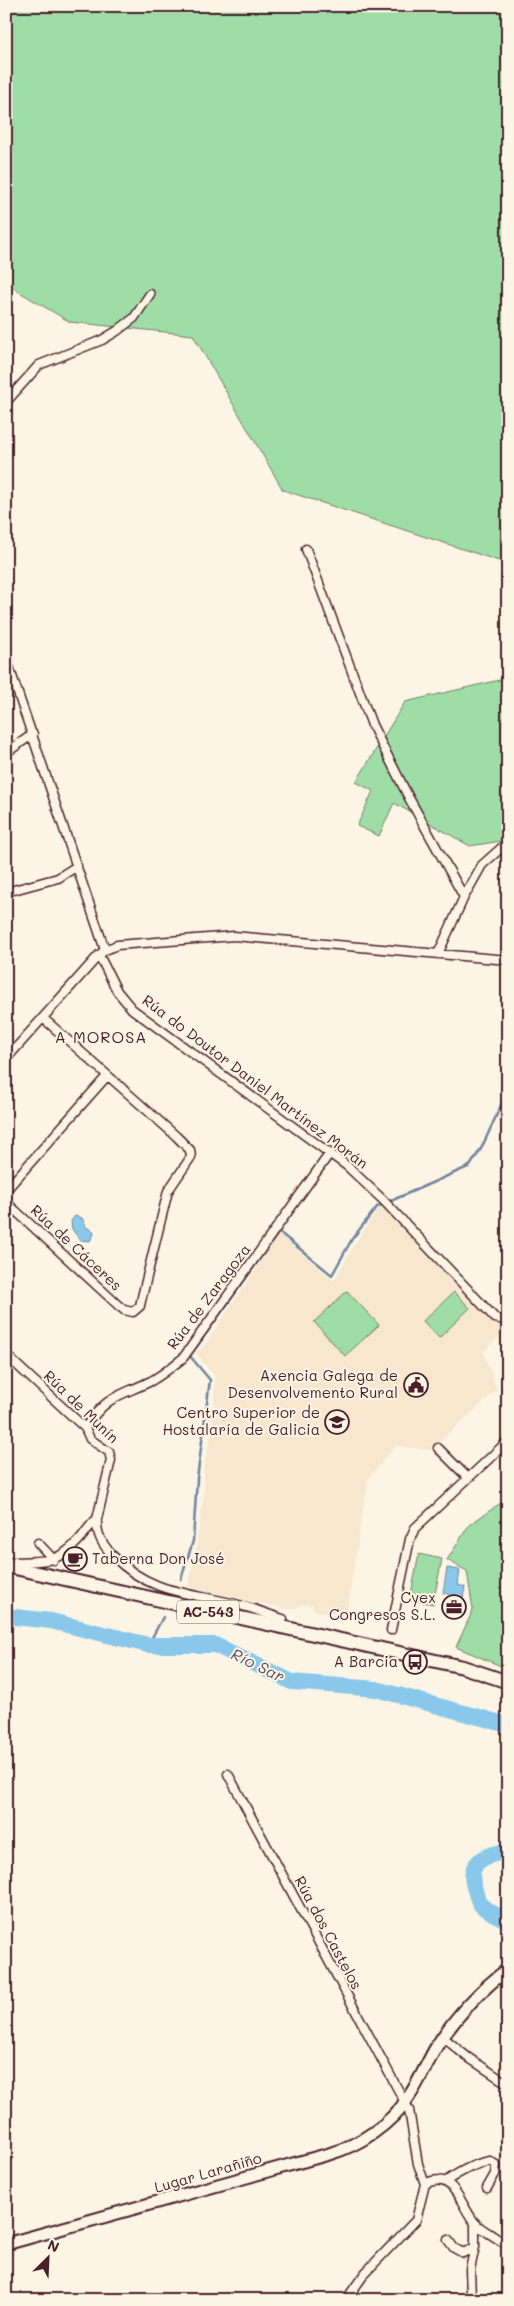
<svg xmlns="http://www.w3.org/2000/svg" width="514" height="2306" font-family="Mali,sans-serif">
<style>
.built{fill:#f6e7ce}
.green{fill:#9edda6;stroke:#747e68}
.water{fill:#89c8ea;stroke:#70849e}
.lines{fill:none;stroke-linecap:round;stroke-linejoin:round}
.stream{stroke:#70849e;stroke-width:2.5}
.river{stroke:#89c8ea;stroke-width:16}
.street-casing{stroke:#4a1f2b;stroke-width:11}
.secondary-casing{stroke:#4a1f2b;stroke-width:15}
.primary-casing{stroke:#4a1f2b;stroke-width:16}
.street{stroke:#fcf5e5;stroke-width:8}
.secondary{stroke:#fcf5e5;stroke-width:11}
.primary{stroke:#fcf5e5;stroke-width:12}
.labels{text-anchor:middle;stroke-width:4;stroke-linejoin:round;paint-order:stroke}
.shield{fill:#fcf5e5;stroke:#7f5f63;stroke-width:1}
.shield-label{font-size:14px;font-weight:bold;fill:#4a1f2b}
.street-label{font-size:15px;fill:#4a1f2b;stroke:#fcf5e5}
.poi-label{font-size:15px;fill:#4a1f2b;stroke:#fcf5e5;text-anchor:end}
.neighbourhood-label{font-size:16px;letter-spacing:1px;fill:#4a1f2b;stroke:#fcf5e5}
.water-label{font-size:16px;font-style:italic;fill:#5d5264;stroke:#fcf5e5}
</style>
<rect width="100%" height="100%" fill="#fcf5e5"/>
<filter id="ink" filterUnits="userSpaceOnUse"><feTurbulence type="fractalNoise" baseFrequency=".02" numOctaves="2"/><feDisplacementMap in="SourceGraphic" scale="10" xChannelSelector="R" yChannelSelector="G"/><feConvolveMatrix kernelMatrix="1 2 1 2 8 2 1 2 1" color-interpolation-filters="sRGB"/></filter>
<g filter="url(#ink)">
<path class="built" d="M380 1206 481 1311 505 1332 483 1351 497 1390 430 1450 395 1446 368 1479 346 1616 319 1612 313 1609 312 1605 302 1604 293 1609 282 1608 188 1587 195 1559 204 1493V1468L211 1434 215 1387V1377L195 1352 203 1348 279 1234 334 1281 353 1247Z"/>
<path class="green" d="M6 6H508V564L283 490 193 335 70 322 6 284Z
M508 678V840L470 846 394 803 379 836 357 826 373 791 356 782 405 702Z
M347 1291 379 1325 345 1356 314 1322Z
M454 1292 470 1308 439 1338 423 1321Z
M508 1498V1669L456 1647 473 1610 467 1571 447 1560 469 1525Z
M419 1554 442 1559 433 1604 410 1599Z"/>
<path class="water" d="M75 1216 82 1218 86 1227 93 1231 94 1234 90 1241 80 1240 72 1229 71 1221Z
M447 1568 460 1570 458 1585 465 1587 463 1598 443 1593Z"/>
<g class="lines">
<path class="stream" d="M181 1579 193 1541 197 1479 210 1380 190 1356 279 1232 332 1275 352 1239 377 1207 470 1166 482 1147 508 1090
M148 1645 163 1617"/>
<path class="river" d="M6 1616 51 1621 148 1645H215L292 1682 376 1689 508 1725
M508 1851C484 1855 465 1862 475 1890 476 1894 478 1902 481 1905 487 1912 500 1916 508 1921"/>
<g class="street-casing">
<path id="street" d="M6 402 39 365 102 340 117 331 134 318 150 294
M306 549 372 725 409 798 464 897 482 865 508 842
M6 658 105 950
M6 753 33 734
M6 892 58 878 77 866
M438 954 464 897
M99 955 117 991 132 1009 347 1166 383 1200 495 1318 508 1321
M6 1059 99 955 105 950 117 945 234 936 508 960
M6 1190 107 1076
M6 1202 119 1306 124 1310 133 1312 140 1306 141 1301 168 1191 191 1157 190 1150 176 1136 43 1018
M6 1355 85 1428 90 1439 109 1452 111 1460 97 1519C96 1535 103 1545 113 1556 153 1596 192 1592 243 1606 256 1609 269 1615 283 1619
M85 1428C107 1395 118 1397 151 1381 162 1375 173 1366 183 1358L330 1153
M438 1448 468 1478
M38 1543 54 1560
M7 1563C36 1559 54 1567 76 1543 84 1536 89 1525 97 1519
M391 1630 410 1539 415 1528 508 1441
M228 1774 409 2110 418 2164 425 2184 416 2220 365 2273 346 2300
M443 2037 466 2056 508 2084
M445 2182C459 2172 473 2164 490 2161L496 2165 495 2174 487 2188
M425 2184C455 2168 461 2209 476 2224 485 2232 498 2238 508 2246
M448 2240 454 2248 463 2253 475 2247V2223
M6 2296 9 2300
M471 2298 470 2269 475 2247"/>
</g>
<g class="secondary-casing">
<path id="secondary" d="M6 2244 329 2154C360 2145 391 2124 408 2098 420 2081 427 2062 438 2044 457 2015 480 1990 508 1969"/>
</g>
<g class="primary-casing">
<path id="primary" d="M6 1566 463 1667 508 1682"/>
</g>
<use href="#street" class="street"/>
<use href="#secondary" class="secondary"/>
<use href="#primary" class="primary"/>
</g>
</g>
<defs>
<g id="civic-ring" transform="scale(1.25)"><circle r="9.5" fill="#fcf5e5" stroke="#4a1f2b" stroke-width="1.5"/><path d="M-.6-6.5H3V-4.5H.6V-3L4-1V1h2V6H-6V1h2V-1L-.6-3ZM-1.2 2.5V6h2.4V2.5Z" fill="#4a1f2b"/></g>
<g id="school-ring" transform="scale(1.25)"><circle r="9.5" fill="#fcf5e5" stroke="#4a1f2b" stroke-width="1.5"/><path d="M0-5L7-2L0 1L-7-2ZM-4 1L0 2.5L4 1V4Q0 6-4 4Z" fill="#4a1f2b"/></g>
<g id="cafe-ring" transform="scale(1.25)"><circle r="9.5" fill="#fcf5e5" stroke="#4a1f2b" stroke-width="1.5"/><path d="M-5.5-4.5H6V0H3Q3 3.5 0 3.5H-2.5Q-5.5 3.5-5.5 0ZM3-3.2v2h1.7v-2ZM-6 4.5H4V6H-6Z" fill="#4a1f2b"/></g>
<g id="office-ring" transform="scale(1.25)"><circle r="9.5" fill="#fcf5e5" stroke="#4a1f2b" stroke-width="1.5"/><path d="M-6-3h4V-5.5h4V-3h4V5H-6ZM-1-4.5V-3h2v-1.5ZM-6 0V1H6V0Z" fill="#4a1f2b"/></g>
<g id="bus-ring" transform="scale(1.25)"><circle r="9.5" fill="#fcf5e5" stroke="#4a1f2b" stroke-width="1.5"/><path d="M-5-6H5V4H4V6H2V4H-2V6H-4V4H-5ZM-3.5-4V0h7V-4ZM-3.5 1.2v1.5H-2V1.2ZM2 1.2v1.5H3.5V1.2Z" fill="#4a1f2b"/></g>
</defs>
<g fill-rule="evenodd">
<use href="#civic-ring" x="416" y="1385"/>
<use href="#school-ring" x="337" y="1422"/>
<use href="#cafe-ring" x="75" y="1559"/>
<use href="#office-ring" x="454" y="1607"/>
<use href="#bus-ring" x="415" y="1662"/>
</g>
<g class="labels">
<rect class="shield" x="177" y="1600.5" width="62" height="23" rx="4"/>
<g class="shield-label">
<text x="208" y="1617">AC-543</text>
</g>
<g class="street-label">
<text transform="translate(255 1082) rotate(37)" y="5">Rúa do Doutor Daniel Martínez Morán</text>
<text transform="translate(76 1248) rotate(43)" y="5">Rúa de Cáceres</text>
<text transform="translate(209 1297) rotate(-53)" y="5">Rúa de Zaragoza</text>
<text transform="translate(81 1407) rotate(44)" y="5">Rúa de Munín</text>
<text transform="translate(328 1933) rotate(62)" y="5">Rúa dos Castelos</text>
<text transform="translate(208 2173) rotate(-16)" y="5">Lugar Larañiño</text>
</g>
<g class="poi-label">
<text x="398" y="1381">Axencia Galega de<tspan x="398" dy="17">Desenvolvemento Rural</tspan></text>
<text x="320" y="1418">Centro Superior de<tspan x="320" dy="17">Hostalaría de Galicia</tspan></text>
<text x="92" y="1564" text-anchor="start">Taberna Don José</text>
<text x="436" y="1603">Cyex<tspan x="436" dy="17">Congresos S.L.</tspan></text>
<text x="398" y="1667">A Barcia</text>
</g>
<g class="neighbourhood-label">
<text x="101" y="1043">A MOROSA</text>
</g>
<g class="water-label">
<text transform="translate(258 1665) rotate(26)" y="6">Río Sar</text>
</g>
</g>
<rect width="514" height="2306" fill="none" stroke="#fcf5e5" stroke-width="25"/>
<rect x="12" y="12" width="489" height="2281" fill="none" stroke="#4a1f2b" stroke-width="2" filter="url(#ink)"/>
<g transform="translate(48 2258) rotate(24)" stroke="#fcf5e5" stroke-width="4" paint-order="stroke">
<path d="M0-4L9 19L0 12L-9 19Z" fill="#4a1f2b"/>
<text y="-8" font-size="14" font-weight="bold" text-anchor="middle" fill="#4a1f2b">N</text>
</g>
</svg>
